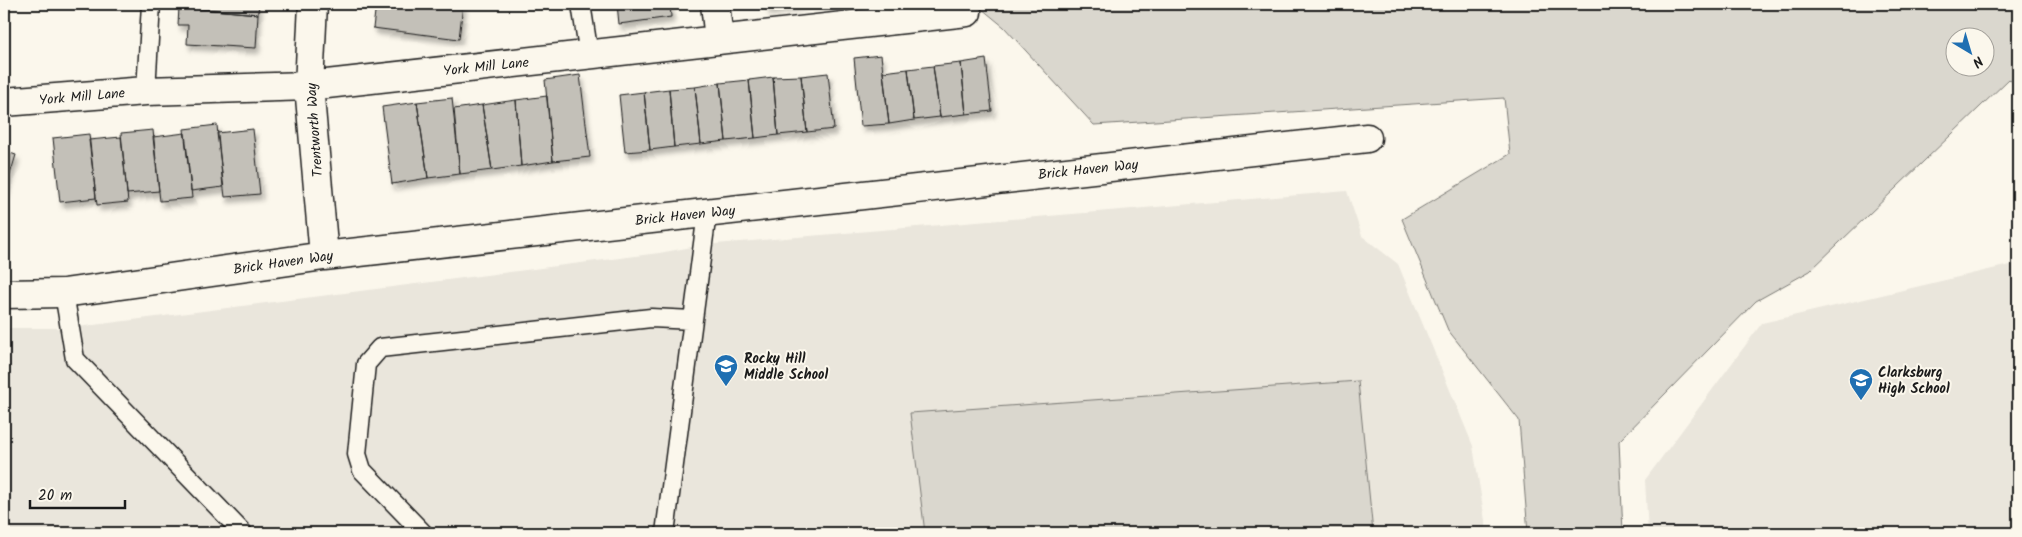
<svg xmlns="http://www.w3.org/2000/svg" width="2022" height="537" font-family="Kalam,sans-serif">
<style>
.built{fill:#eae6dc}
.green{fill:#dad7ce;stroke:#7b7a75;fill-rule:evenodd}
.building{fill:#c3c0b8;stroke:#1c1c1c;filter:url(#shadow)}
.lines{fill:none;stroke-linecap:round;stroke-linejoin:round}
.lane-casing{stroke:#1c1c1c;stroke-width:21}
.street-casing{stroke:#1c1c1c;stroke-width:31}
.lane{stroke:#fbf7ec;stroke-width:18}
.street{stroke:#fbf7ec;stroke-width:28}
.labels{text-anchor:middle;stroke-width:4;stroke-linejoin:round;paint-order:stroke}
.street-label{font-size:14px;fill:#1c1c1c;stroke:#fbf7ec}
.poi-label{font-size:14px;font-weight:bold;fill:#1c1c1c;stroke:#fbf7ec;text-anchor:start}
</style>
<defs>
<filter id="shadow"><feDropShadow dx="3" dy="5.5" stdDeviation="2.5" flood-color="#0004"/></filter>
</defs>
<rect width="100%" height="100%" fill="#fbf7ec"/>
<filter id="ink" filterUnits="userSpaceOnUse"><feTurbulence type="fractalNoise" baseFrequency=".02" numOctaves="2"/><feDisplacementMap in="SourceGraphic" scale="10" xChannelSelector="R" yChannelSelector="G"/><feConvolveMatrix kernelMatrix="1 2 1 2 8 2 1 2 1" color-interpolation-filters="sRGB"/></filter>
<g filter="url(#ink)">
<path class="built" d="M1347 191 1362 236 1398 264 1473 446 1487 533H4V328H70L659 253 703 245Z
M2018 263V533H1648L1645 480 1762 323Z"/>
<path class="green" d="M976 4H2018V87L2009 79 1810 271 1756 301 1619 441 1623 533H1528L1519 420 1448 330 1402 219 1510 154 1504 98 1094 125 1004 27ZM1954 38H1984V68H1954Z
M1358 381 1373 533H925L910 413Z"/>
<path class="building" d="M191 4H259L258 14 191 8Z
M376 4H463L459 39 373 28Z
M617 4H670L671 17 619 24Z
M766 4H804L767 10Z
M179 7 258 14 256 48 187 44 188 25H178Z
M881 55 889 124 861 126 854 58Z
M986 59 992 111 966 114 961 63Z
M961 63 966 114 940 117 933 66Z
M933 66 940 117 914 120 908 69Z
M908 69 914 120 889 124 883 72Z
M828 73 834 129 807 132 801 76Z
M580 75 590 157 553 161 545 80Z
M801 76 807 132 778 135 773 77Z
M773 77 778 135 755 138 749 80Z
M749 80 755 138 726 141 720 83Z
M720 83 726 141 701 144 695 87Z
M695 87 701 144 674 147 669 89Z
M669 89 674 147 650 150 644 92Z
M644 92 650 150 625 152 619 95Z
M547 96 553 161 521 166 516 100Z
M452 98 460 174 428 178 417 102Z
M516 100 521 166 492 170 482 105Z
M417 102 428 178 392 184 382 107Z
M482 105 492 170 460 174 454 109Z
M217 125 223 187 191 191 184 129Z
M253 129 260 194 225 197 217 133Z
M153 130 159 191 127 194 121 133Z
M185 133 192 198 160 201 153 137Z
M89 134 96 198 60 202 53 138Z
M121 137 128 202 97 205 89 140Z
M4 151 16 155 4 194Z"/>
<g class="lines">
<g class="lane-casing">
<path id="lane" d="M581 4 589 55
M146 91 151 4
M64 293 75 359 243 533
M423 533 362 470 357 454 366 364 380 348 651 318 693 320
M665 533 707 213"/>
</g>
<g class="street-casing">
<path id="street" d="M313 4 309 86 324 256
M715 4 719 40
M4 102 146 91 309 86 967 12
M4 294 64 293 324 256 1367 138"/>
</g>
<use href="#lane" class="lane"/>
<use href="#street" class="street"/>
</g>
</g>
<defs>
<g id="school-pin" transform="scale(1.25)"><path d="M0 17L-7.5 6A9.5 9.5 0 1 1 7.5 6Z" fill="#1f6fb2" stroke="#fbf7ec"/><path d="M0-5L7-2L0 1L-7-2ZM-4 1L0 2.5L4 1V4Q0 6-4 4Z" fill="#fff"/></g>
</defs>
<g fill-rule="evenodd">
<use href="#school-pin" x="726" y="366"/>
<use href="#school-pin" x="1861" y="380"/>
</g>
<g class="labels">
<g class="street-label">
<text transform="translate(486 66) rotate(-6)" y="5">York Mill Lane</text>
<text transform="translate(82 96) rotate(-5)" y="5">York Mill Lane</text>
<text transform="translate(314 130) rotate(-94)" y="5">Trentworth Way</text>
<text transform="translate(1088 169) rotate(-6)" y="5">Brick Haven Way</text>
<text transform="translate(685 215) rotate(-6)" y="5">Brick Haven Way</text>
<text transform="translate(283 262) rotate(-8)" y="5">Brick Haven Way</text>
</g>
<g class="poi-label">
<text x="744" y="363">Rocky Hill<tspan x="744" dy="16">Middle School</tspan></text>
<text x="1878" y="377">Clarksburg<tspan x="1878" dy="16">High School</tspan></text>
</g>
</g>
<rect width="2022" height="537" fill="none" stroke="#fbf7ec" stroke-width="20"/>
<rect x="10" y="10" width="2002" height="517" fill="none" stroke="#1c1c1c" stroke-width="2" filter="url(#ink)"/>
<g transform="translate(1970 52) rotate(142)"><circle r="24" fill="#fbf7ec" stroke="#a29f99"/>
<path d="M0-4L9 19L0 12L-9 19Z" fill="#1f6fb2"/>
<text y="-8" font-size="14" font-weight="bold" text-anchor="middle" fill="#1c1c1c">N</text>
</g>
<path d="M30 500v8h95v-8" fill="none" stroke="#1c1c1c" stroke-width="2.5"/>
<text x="38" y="500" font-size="15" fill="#1c1c1c" stroke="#fbf7ec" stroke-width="4" paint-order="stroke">20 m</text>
</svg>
